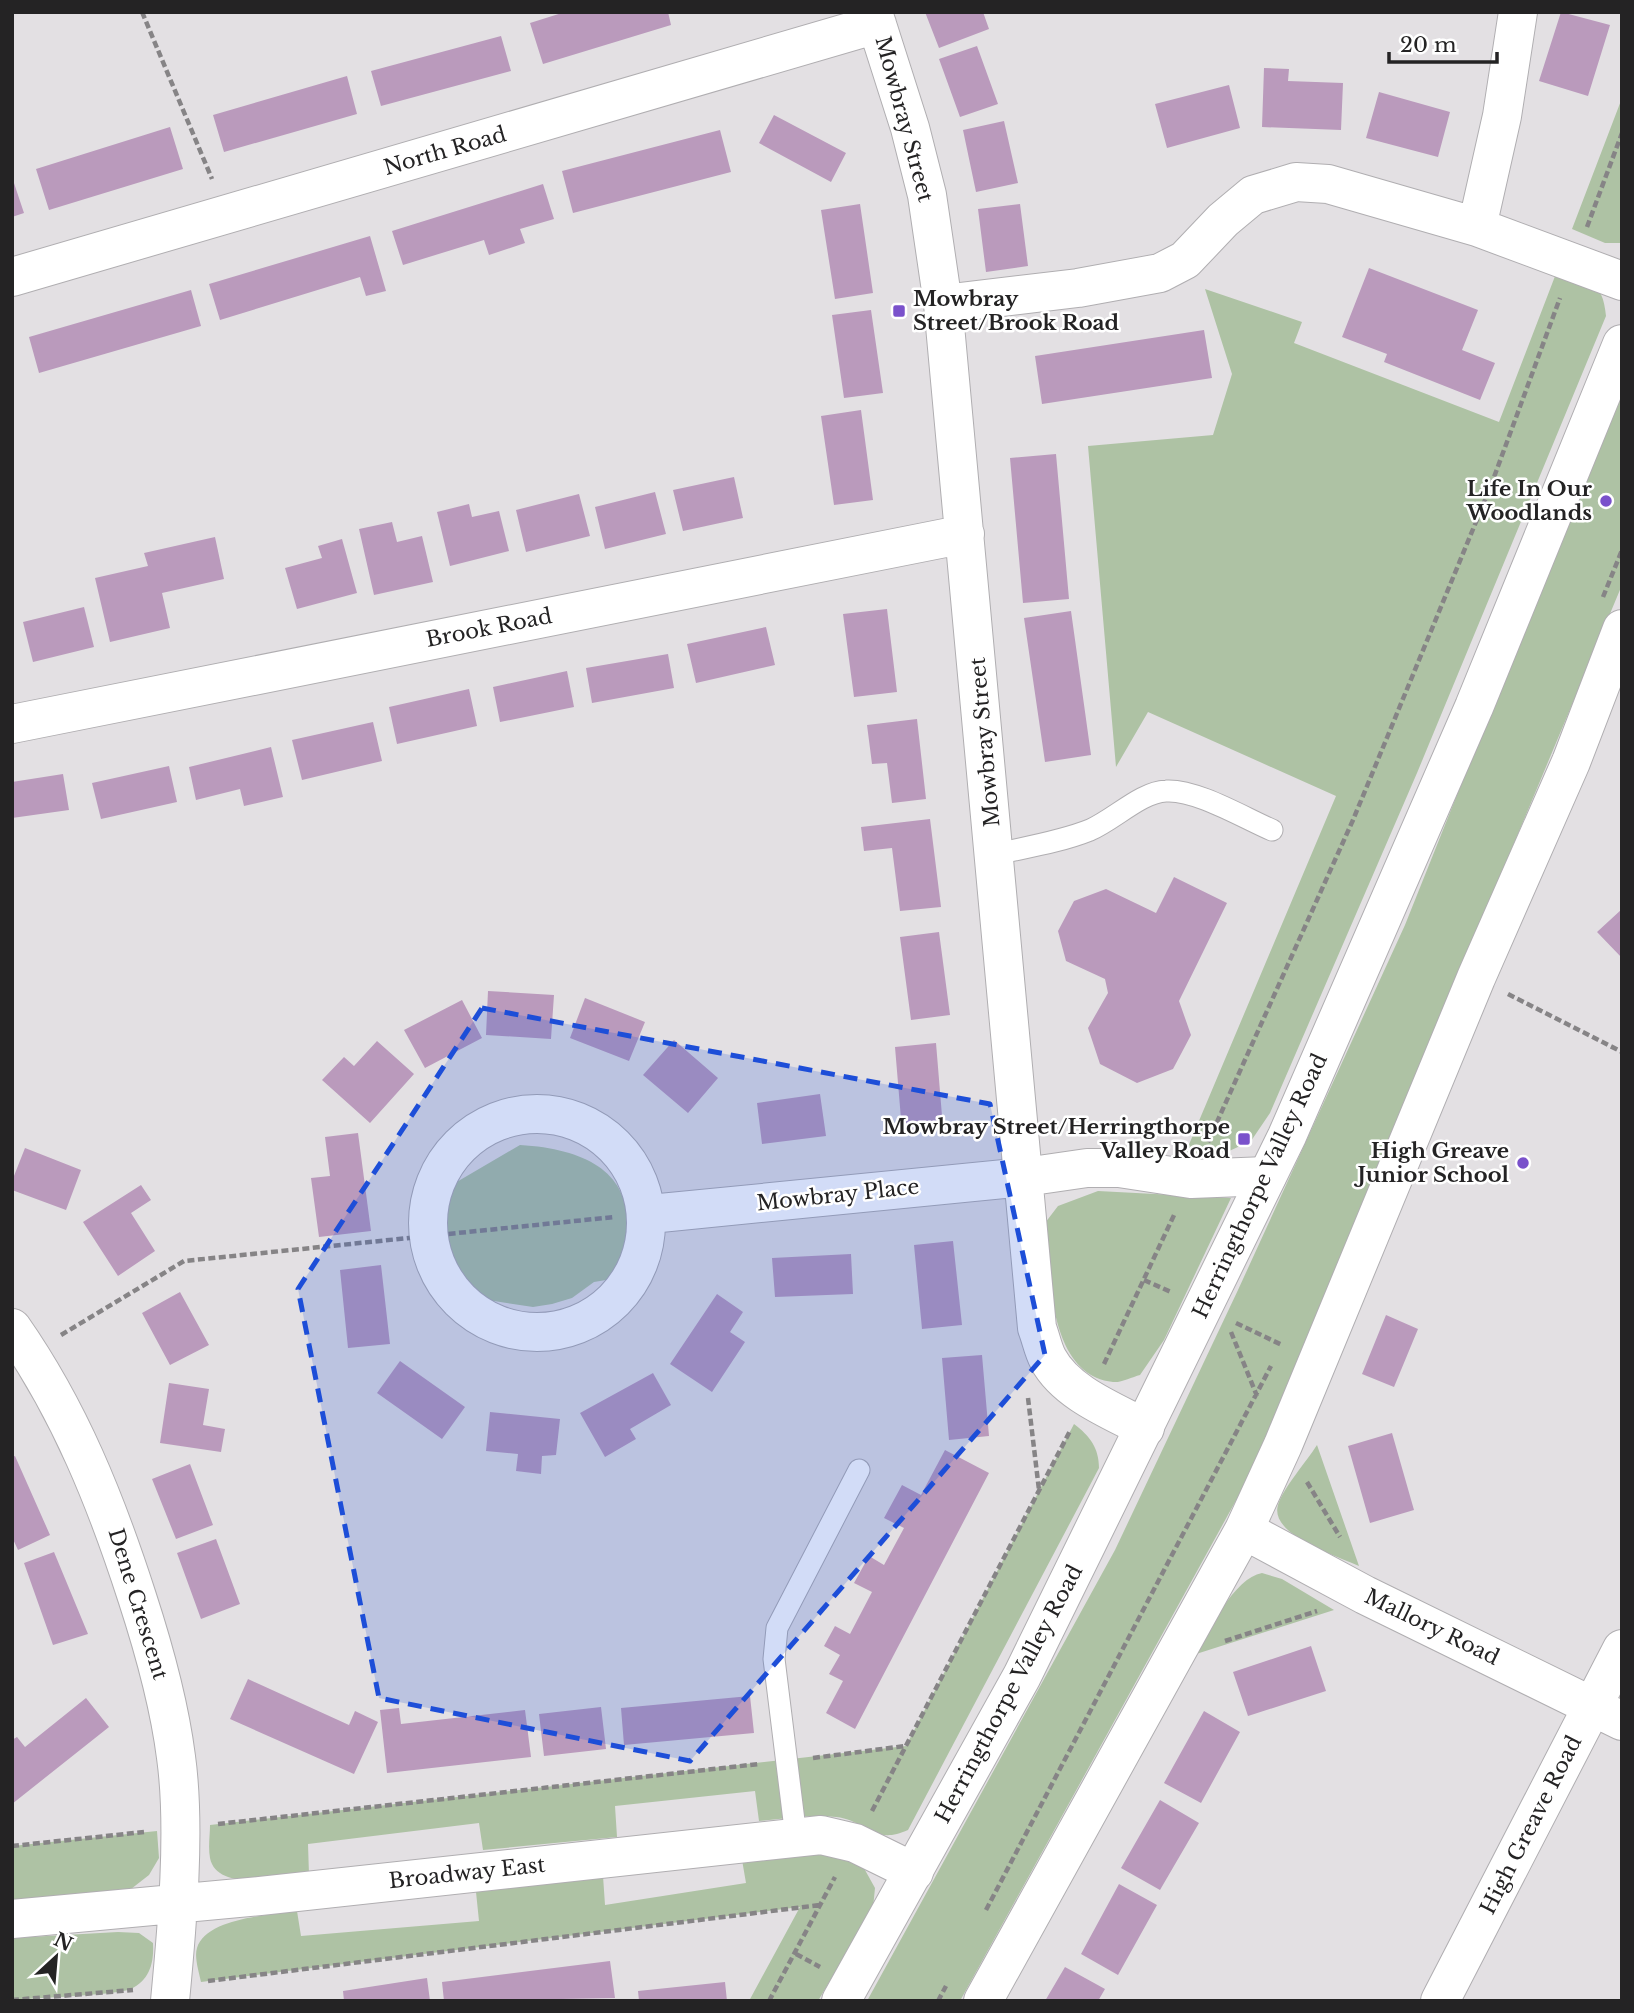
<svg xmlns="http://www.w3.org/2000/svg" width="1634" height="2013" font-family="'Libre Baskerville',serif">
<style>
.green{fill:#aec2a4}
.building{fill:#ba9abc}
.lines{fill:none;stroke-linecap:round;stroke-linejoin:round}
.service-casing{stroke:#b0aeb1;stroke-width:23}
.minor-casing{stroke:#b0aeb1;stroke-width:40}
.primary-casing{stroke:#b0aeb1;stroke-width:40}
.path{stroke:#868486;stroke-width:4.5;stroke-dasharray:7 3.5;stroke-linecap:butt}
.service{stroke:#fff;stroke-width:21}
.minor{stroke:#fff;stroke-width:38}
.primary{stroke:#fff;stroke-width:38}
.marked{fill:#1d4ed8;fill-opacity:0.2;stroke:#1d4ed8;stroke-width:5;stroke-dasharray:14 9;stroke-linejoin:round}
.poi-dot{fill:#7a51cb;stroke:#fff;stroke-width:2.5}
.labels{text-anchor:middle;stroke-width:5;stroke-linejoin:round;paint-order:stroke}
.street-label{font-size:21px;fill:#242324;stroke:#fff}
.poi-label{font-size:21px;font-weight:bold;fill:#242324;stroke:#fff;text-anchor:end}
</style>
<rect width="100%" height="100%" fill="#e3e0e3"/>
<path class="green" d="M1622 98V243H1605L1572 229Z
M1557 271C1588 281 1603 280 1606 316L1417 773 1270 1113 1251 1141 1227 1152 1185 1154 1336 796 1148 712 1116 767 1088 446 1213 435 1232 374 1205 289 1302 322 1294 343 1499 422Z
M1622 382V585L1250 1475 960 2001H867L1115 1550 1238 1290 1405 925Z
M520 1145C608 1150 652 1191 612 1279L594 1282 572 1298 552 1304 533 1307 481 1299 465 1286 453 1267 446 1246 442 1225 450 1191 455 1183Z
M1098 1191 1231 1198 1164 1340 1140 1375C1132 1377 1121 1383 1113 1382 1047 1375 1050 1271 1045 1223L1058 1206Z
M1074 1424C1090 1436 1099 1448 1099 1468L908 1830C873 1846 866 1820 836 1817 811 1814 784 1819 759 1821L755 1791 615 1806 617 1837 483 1850 479 1823 308 1844 309 1875C283 1877 217 1893 210 1858 208 1847 210 1835 210 1825L906 1746Z
M1317 1445 1359 1566C1337 1556 1269 1535 1278 1505 1283 1488 1307 1461 1317 1445Z
M1262 1573 1282 1579 1334 1610 1193 1655C1209 1631 1234 1578 1262 1573Z
M157 1831 159 1858 149 1875 131 1889 12 1905V1846Z
M820 1844 847 1855 865 1870 875 1888 873 1908 818 2001H749L800 1907 201 1982C199 1972 194 1957 197 1948 206 1918 270 1915 297 1911L301 1936 479 1921 476 1892 603 1876 605 1905 746 1883 741 1854Z
M118 1932 139 1933 153 1943C154 1963 150 1979 131 1989 119 1995 33 1998 12 2000V1938Z"/>
<path class="building" d="M565 12H668L671 25 543 64 530 23Z
M925 12H983L989 29 939 48Z
M1561 12 1610 25 1588 96 1539 81Z
M501 36 511 71 381 106 371 71Z
M977 46 998 104 960 117 939 59Z
M1264 68 1289 69 1288 81 1343 83 1341 130 1262 127Z
M347 76 357 114 224 152 213 115Z
M1229 85 1240 128 1167 148 1155 104Z
M1379 92 1450 112 1438 157 1366 138Z
M774 115 846 153 831 182 759 143Z
M1004 121 1018 183 976 192 963 130Z
M170 127 183 169 49 210 36 169Z
M720 130 731 172 573 213 562 171Z
M12 177 24 213 12 217Z
M543 184 554 219 520 229 525 243 489 255 484 240 403 265 392 231Z
M860 204 873 293 835 299 821 210Z
M1020 204 1028 266 986 272 978 209Z
M370 236 386 291 366 296 360 277 220 320 209 284Z
M1369 268 1478 310 1462 350 1495 363 1480 400 1384 362 1387 354 1342 337Z
M191 290 201 326 39 373 29 337Z
M871 310 883 393 844 398 832 315Z
M1204 330 1212 378 1042 404 1035 356Z
M861 410 873 500 834 505 821 416Z
M1056 454 1069 599 1023 603 1010 458Z
M734 477 743 518 683 531 673 490Z
M655 492 666 534 605 549 595 507Z
M579 494 590 536 526 552 516 510Z
M469 504 472 517 499 511 509 551 450 566 437 512Z
M392 522 397 542 422 536 433 582 374 595 359 529Z
M215 537 224 579 162 593 170 628 110 642 95 578 148 566 144 553Z
M342 539 357 593 297 609 285 568 322 558 318 546Z
M84 607 94 647 33 662 23 622Z
M887 609 897 692 854 697 843 614Z
M1071 611 1091 755 1045 762 1024 618Z
M766 627 775 665 696 683 687 644Z
M668 654 674 688 592 703 586 668Z
M567 671 574 707 500 722 493 687Z
M469 689 477 726 397 744 389 707Z
M917 719 926 799 892 803 887 763 872 764 867 725Z
M373 722 382 761 302 780 292 740Z
M271 747 283 797 244 806 240 789 196 800 189 767Z
M169 766 177 802 101 819 92 783Z
M63 774 69 810 12 818V782Z
M930 819 941 907 900 911 892 848 864 851 861 827Z
M1174 877 1227 903 1179 1001 1191 1035 1173 1069 1137 1083 1100 1064 1088 1028 1108 993 1105 979 1066 961 1058 931 1074 901 1106 889 1156 913Z
M1622 909V958L1597 932Z
M939 932 950 1015 911 1020 900 937Z
M488 991 554 995 551 1039 486 1035Z
M585 998 645 1022 629 1061 570 1038Z
M462 1000 482 1038 425 1068 404 1030Z
M674 1040 718 1078 688 1113 643 1075Z
M377 1041 414 1074 370 1123 322 1080 344 1057 354 1066Z
M936 1043 943 1128 902 1131 895 1047Z
M820 1094 826 1136 762 1144 757 1103Z
M358 1133 371 1231 319 1237 311 1178 330 1176 325 1137Z
M25 1148 81 1170 66 1210 12 1190V1181Z
M141 1185 151 1200 131 1213 155 1251 118 1276 83 1222Z
M953 1241 962 1325 922 1329 914 1245Z
M851 1254 853 1294 775 1297 772 1258Z
M381 1265 390 1344 348 1348 340 1270Z
M180 1292 209 1345 170 1365 142 1313Z
M717 1294 743 1312 730 1332 745 1342 712 1392 670 1364Z
M1386 1315 1418 1329 1394 1387 1362 1374Z
M982 1355 989 1436 949 1440 942 1358Z
M400 1361 465 1407 442 1439 377 1393Z
M653 1373 671 1405 630 1429 636 1439 605 1457 580 1413Z
M169 1383 209 1389 203 1425 225 1429 221 1452 160 1443Z
M490 1412 560 1419 556 1455 542 1456 541 1474 516 1471 518 1454 486 1451Z
M1392 1433 1414 1510 1370 1523 1348 1446Z
M945 1450 989 1473 855 1729 826 1713 843 1681 829 1674 840 1655 824 1646 835 1626 850 1634 872 1592 854 1583 869 1556 884 1565 904 1528 884 1518 902 1485 921 1495Z
M15 1456 50 1535 18 1550 12 1537V1457Z
M190 1464 213 1525 176 1539 152 1479Z
M216 1539 240 1604 201 1619 177 1553Z
M54 1552 88 1634 53 1645 24 1563Z
M1311 1646 1326 1691 1248 1716 1233 1672Z
M248 1679 349 1725 355 1711 378 1722 354 1774 230 1719Z
M750 1696 754 1733 624 1745 621 1708Z
M86 1698 109 1727 12 1804V1740L17 1737 25 1747Z
M601 1707 606 1749 544 1756 539 1714Z
M399 1708 401 1724 525 1710 531 1757 387 1773 380 1710Z
M1204 1711 1240 1732 1201 1803 1164 1783Z
M1160 1800 1199 1823 1160 1890 1121 1868Z
M1119 1884 1157 1905 1118 1975 1081 1954Z
M610 1961 615 1998 444 2001 442 1982Z
M1065 1967 1105 1989 1098 2001H1045Z
M427 1978 430 2001H344L343 1991Z
M725 1982 727 2001H639L638 1991Z"/>
<g class="lines">
<g class="service-casing">
<path id="service" d="M996 854C1027 847 1060 842 1090 830 1115 819 1141 792 1166 791 1196 789 1244 818 1272 830
M796 1837 774 1659 777 1628 859 1470"/>
</g>
<g class="minor-casing">
<path id="minor" d="M873 12 910 128 927 195 943 304 1037 1328C1041 1338 1043 1350 1048 1359 1066 1393 1113 1411 1145 1428
M1477 227 1502 116 1518 12
M12 277 877 24
M943 304 1078 288 1160 273 1185 260 1223 220 1253 195 1296 182 1328 184 1477 227 1622 281
M12 724 965 534
M428 1223a109 109 0 1 1 218 0a109 109 0 1 1-218 0Z
M650 1214 1025 1177 1087 1168H1119L1191 1179 1267 1176
M12 1328C70 1411 106 1501 137 1597 154 1649 169 1702 176 1757 186 1829 177 1928 170 2001
M1244 1530 1365 1595 1622 1721
M12 1919 260 1896 821 1835 855 1843 914 1872
M983 2001 1244 1530 1283 1445 1476 978 1571 762 1622 629
M1440 2001 1622 1649"/>
</g>
<g class="primary-casing">
<path id="primary" d="M841 2001 1022 1676 1287 1136 1474 707 1622 344"/>
</g>
<path class="path" d="M142 12 212 179
M1587 227 1622 133
M1603 597 1622 550
M1508 994 1622 1052
M1208 1142 1353 820 1490 488 1560 298
M1144 1280 1171 1292
M1236 1323 1282 1345
M1231 1332 1257 1396
M61 1335 184 1261 614 1217
M1104 1364 1175 1213
M1028 1398 1039 1490
M1307 1482 1340 1537
M1225 1641 1317 1611
M813 1758 905 1746
M872 1811 1070 1431
M218 1824 759 1764
M12 1846 144 1832
M986 1910 1271 1366
M796 1954 820 1967
M208 1981 820 1905
M12 2000 133 1990
M769 2001 835 1877
M938 2001 946 1986"/>
<use href="#service" class="service"/>
<use href="#minor" class="minor"/>
<use href="#primary" class="primary"/>
</g>
<path class="marked" d="M482 1008 990 1104 1045 1355 690 1761 379 1698 298 1289Z"/>
<g class="poi-dot">
<rect x="892" y="304" width="14" height="14" rx="3.5"/>
<circle cx="1606" cy="501" r="7"/>
<rect x="1237" y="1132" width="14" height="14" rx="3.5"/>
<circle cx="1523" cy="1163" r="7"/>
</g>
<g class="labels">
<g class="street-label">
<text transform="translate(904 119) rotate(75)" y="7">Mowbray Street</text>
<text transform="translate(445 151) rotate(-16)" y="7">North Road</text>
<text transform="translate(489 628) rotate(-11)" y="7">Brook Road</text>
<text transform="translate(985 742) rotate(-95)" y="7">Mowbray Street</text>
<text transform="translate(1260 1186) rotate(-65)" y="7">Herringthorpe Valley Road</text>
<text transform="translate(838 1195) rotate(-6)" y="7">Mowbray Place</text>
<text transform="translate(138 1604) rotate(73)" y="7">Dene Crescent</text>
<text transform="translate(1432 1627) rotate(26)" y="7">Mallory Road</text>
<text transform="translate(1009 1694) rotate(-62)" y="7">Herringthorpe Valley Road</text>
<text transform="translate(1531 1825) rotate(-63)" y="7">High Greave Road</text>
<text transform="translate(467 1873) rotate(-6)" y="7">Broadway East</text>
</g>
<g class="poi-label">
<text x="913" y="306" text-anchor="start">Mowbray<tspan x="913" dy="24">Street/Brook Road</tspan></text>
<text x="1592" y="496">Life In Our<tspan x="1592" dy="24">Woodlands</tspan></text>
<text x="1230" y="1134">Mowbray Street/Herringthorpe<tspan x="1230" dy="24">Valley Road</tspan></text>
<text x="1509" y="1158">High Greave<tspan x="1509" dy="24">Junior School</tspan></text>
</g>
</g>
<rect width="1634" height="2013" fill="none" stroke="#242324" stroke-width="28"/>
<g transform="translate(56 1957) rotate(26)" stroke="#ffffff" stroke-width="5" paint-order="stroke">
<path d="M0-5L12 26L0 18L-12 26Z" fill="#242324"/>
<text y="-10" font-size="19" font-weight="bold" text-anchor="middle" fill="#242324">N</text>
</g>
<path d="M1389 52v10h108v-10" fill="none" stroke="#242324" stroke-width="3.5"/>
<text x="1400" y="52" font-size="21" fill="#242324" stroke="#ffffff" stroke-width="5" paint-order="stroke">20 m</text>
</svg>
